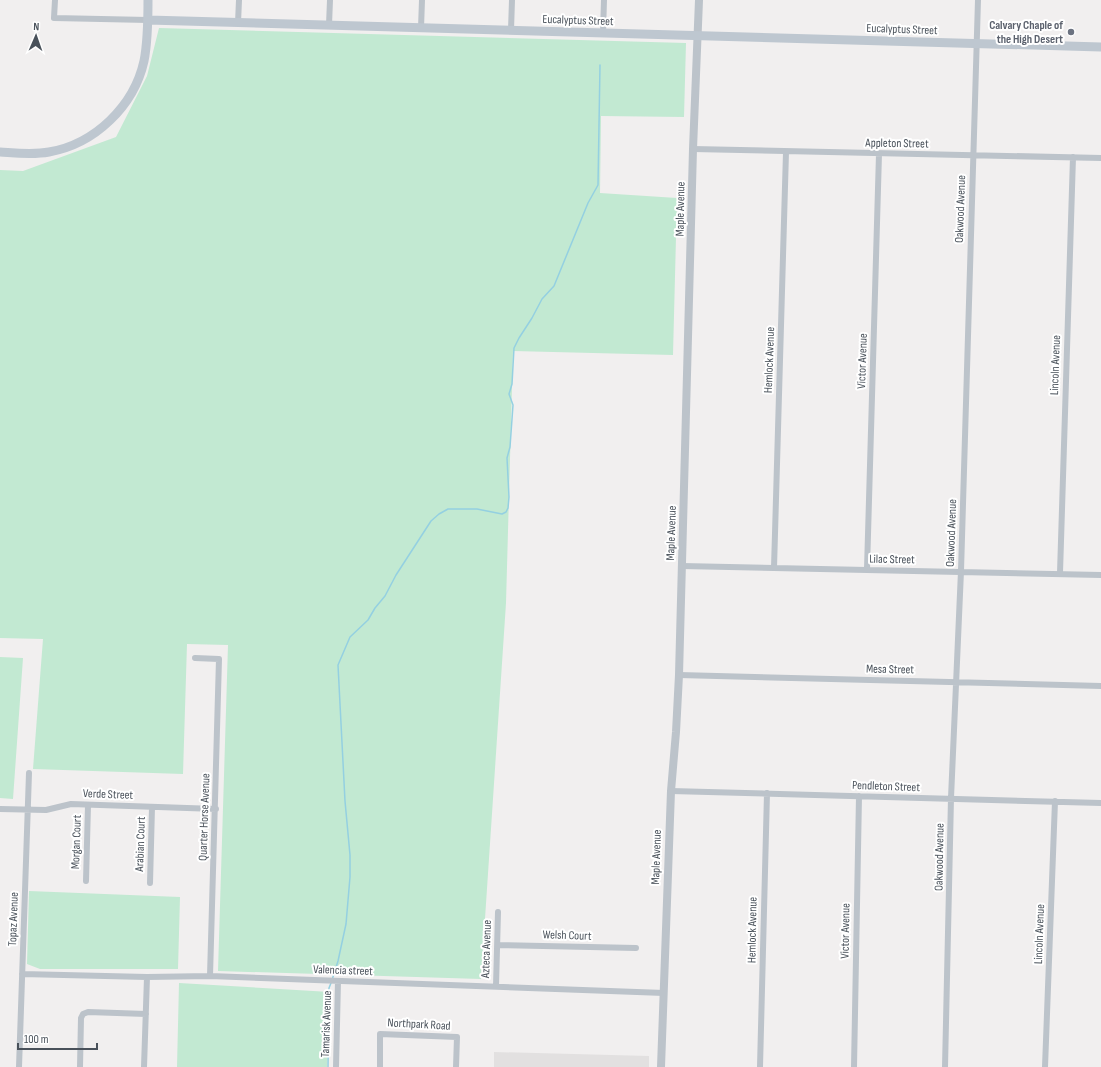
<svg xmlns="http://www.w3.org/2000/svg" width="1101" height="1067" font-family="'Sofia Sans Condensed',sans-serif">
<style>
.education{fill:#e2e0e0}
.green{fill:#c2e9d2}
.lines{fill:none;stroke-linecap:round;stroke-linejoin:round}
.stream{stroke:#94d0e1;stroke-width:1.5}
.minor{stroke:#bcc3ca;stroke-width:6}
.tertiary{stroke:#bcc3ca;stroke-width:8}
.secondary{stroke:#bec7d0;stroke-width:9}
.worship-dot{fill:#6b7280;stroke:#fff;stroke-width:1.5}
.labels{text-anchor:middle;stroke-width:4;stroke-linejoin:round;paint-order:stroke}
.street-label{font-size:12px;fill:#49515a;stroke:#fff}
.worship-label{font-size:12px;font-weight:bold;fill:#5b616d;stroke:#fff;text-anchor:end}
</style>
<rect width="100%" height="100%" fill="#f1efef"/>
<path class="education" d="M494 1052 649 1056V1067H494Z"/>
<path class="green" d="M159 28 686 43 684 117 601 116 600 193 677 198 673 355 513 351 506 603 481 979 218 971 228 645 187 644 183 774 33 769 43 639 0 638V170L23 171 116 137 147 76Z
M0 657 23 658 13 799 0 798Z
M29 891 180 897 178 969H40L27 964Z
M179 983 330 992 327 1067H177Z"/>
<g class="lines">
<path class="stream" d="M332 980 338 961 346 924 350 877V855L345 801 338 665 350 637 368 620 375 608 385 596 396 575 431 521 439 514 448 509H477L502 514 506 512 508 508 509 497 507 458 510 447 513 405 509 394 512 384 514 348 519 338 532 318 542 299 554 286 588 203 598 185 600 65
M328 1067 329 988 331 983"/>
<path class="minor" d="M55 0 54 18 148 20
M238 23 239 0
M329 25 330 0
M421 28 422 0
M511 30 512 0
M603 33 604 0
M693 149 1101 158
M682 566 1101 575
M774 568 786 152
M867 569 879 154
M1060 573 1073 157
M195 658 219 659 210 976
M679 675 1101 686
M671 791 1101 803
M0 809 46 810 71 804 216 809
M86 881 88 805
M150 883 152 807
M498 945 636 948
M22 974 147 977 210 976 664 993
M496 986 498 912
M19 1067 29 773
M80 1067 81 1018 83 1014 88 1012 146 1014
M144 1067 147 977
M336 1067 338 981
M380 1067V1034L457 1037 456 1067
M760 1067 767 793
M854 1067 859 796
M945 1067 951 798 961 571 978 0
M1045 1067 1055 801"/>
<path class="tertiary" d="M661 1067 671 791 676 732 679 675 693 149 699 0"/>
<path class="secondary" d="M148 20 1101 47
M0 152C16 153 33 155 49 152 95 144 134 106 144 61 148 41 148 20 148 0"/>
</g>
<circle class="worship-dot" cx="1071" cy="32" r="4"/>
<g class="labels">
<g class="street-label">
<text transform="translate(578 20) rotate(2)" y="4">Eucalyptus Street</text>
<text transform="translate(902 29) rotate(2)" y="4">Eucalyptus Street</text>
<text transform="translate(897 143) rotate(1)" y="4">Appleton Street</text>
<text transform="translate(680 209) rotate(-89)" y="4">Maple Avenue</text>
<text transform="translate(960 209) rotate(-88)" y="4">Oakwood Avenue</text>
<text transform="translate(769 360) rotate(-88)" y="4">Hemlock Avenue</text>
<text transform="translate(862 361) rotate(-88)" y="4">Victor Avenue</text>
<text transform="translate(1055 365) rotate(-88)" y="4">Lincoln Avenue</text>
<text transform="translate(671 533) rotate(-88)" y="4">Maple Avenue</text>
<text transform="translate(951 533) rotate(-88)" y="4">Oakwood Avenue</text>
<text transform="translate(892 559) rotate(1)" y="4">Lilac Street</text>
<text transform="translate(890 669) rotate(1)" y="4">Mesa Street</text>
<text transform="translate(886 786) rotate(2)" y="4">Pendleton Street</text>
<text transform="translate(108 794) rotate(2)" y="4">Verde Street</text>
<text transform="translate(204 817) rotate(-88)" y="4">Quarter Horse Avenue</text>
<text transform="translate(76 842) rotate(-88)" y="4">Morgan Court</text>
<text transform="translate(140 844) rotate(-88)" y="4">Arabian Court</text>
<text transform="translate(656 857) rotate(-88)" y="4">Maple Avenue</text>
<text transform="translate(939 857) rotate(-89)" y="4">Oakwood Avenue</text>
<text transform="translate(13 919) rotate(-88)" y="4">Topaz Avenue</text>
<text transform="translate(752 930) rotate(-89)" y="4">Hemlock Avenue</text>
<text transform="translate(845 931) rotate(-89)" y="4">Victor Avenue</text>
<text transform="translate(1039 934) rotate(-88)" y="4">Lincoln Avenue</text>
<text transform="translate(567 935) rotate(2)" y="4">Welsh Court</text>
<text transform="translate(486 949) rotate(-88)" y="4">Azteca Avenue</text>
<text transform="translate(343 970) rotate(2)" y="4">Valencia street</text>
<text transform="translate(326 1024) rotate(-88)" y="4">Tamarisk Avenue</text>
<text transform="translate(419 1024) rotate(3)" y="4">Northpark Road</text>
</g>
<g class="worship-label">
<text x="1063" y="29">Calvary Chaple of<tspan x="1063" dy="14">the High Desert</tspan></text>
</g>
</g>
<g transform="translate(36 36) rotate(2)" stroke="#ffffff" stroke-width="3" paint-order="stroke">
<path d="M0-3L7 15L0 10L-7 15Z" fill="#49515a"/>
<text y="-6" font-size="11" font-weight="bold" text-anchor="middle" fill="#49515a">N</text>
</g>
<path d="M18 1043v6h79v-6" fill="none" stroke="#49515a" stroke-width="2"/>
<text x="24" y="1043" font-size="12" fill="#49515a" stroke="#ffffff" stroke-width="3" paint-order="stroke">100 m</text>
</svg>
